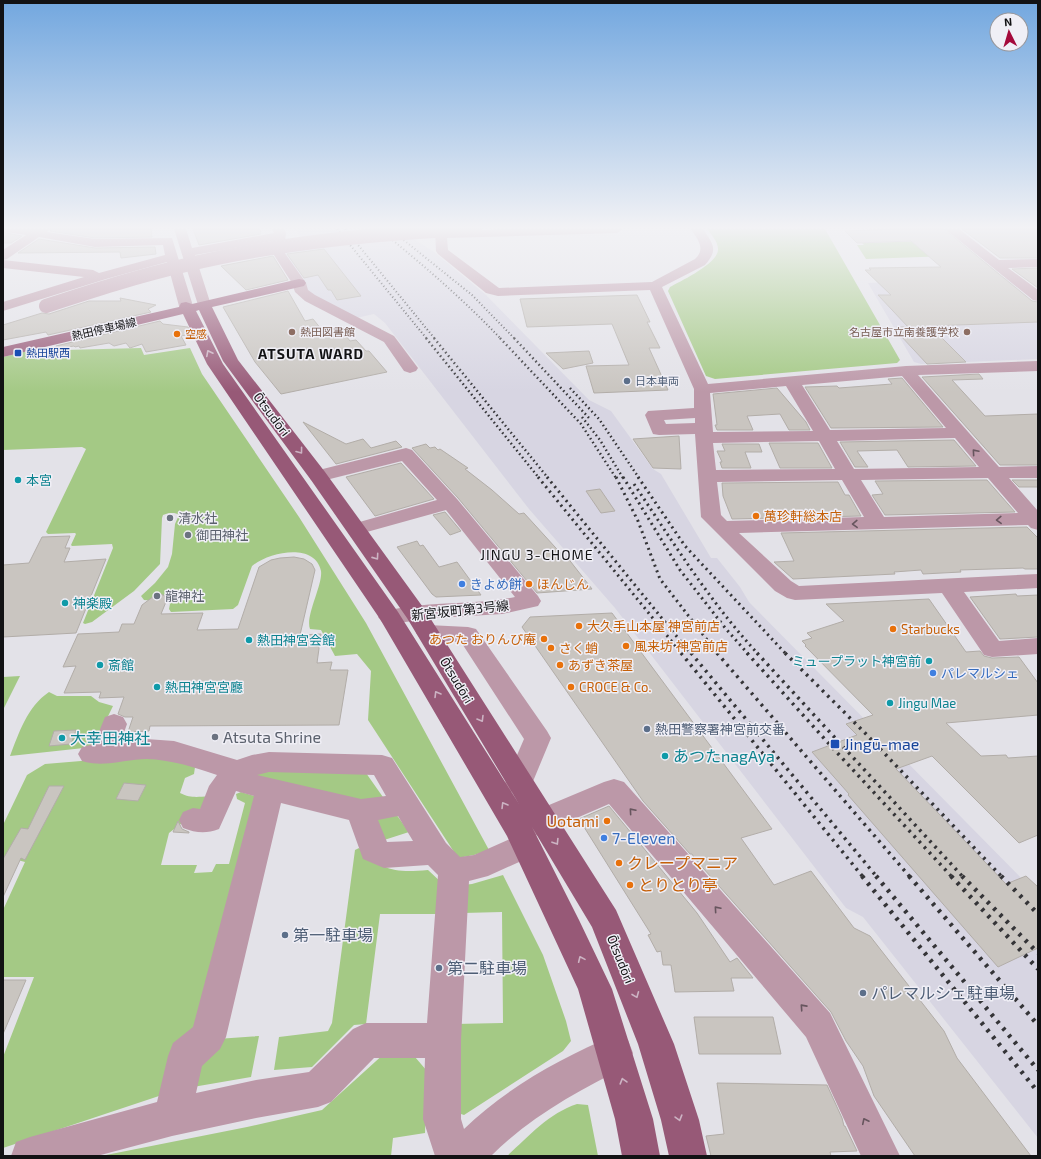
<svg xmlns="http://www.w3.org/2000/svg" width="1041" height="1159" font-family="'Exo 2','Noto Sans JP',sans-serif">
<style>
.built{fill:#d7d5e2}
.green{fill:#a4c985}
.building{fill:#c9c5c0;stroke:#b2ada8}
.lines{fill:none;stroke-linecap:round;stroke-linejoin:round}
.minor{fill:#bc98a8;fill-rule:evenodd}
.major{fill:#975977;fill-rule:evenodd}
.rail-far4{stroke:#343437;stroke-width:2;stroke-dasharray:1 2.5;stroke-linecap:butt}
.rail-far3{stroke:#343437;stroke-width:2.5;stroke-dasharray:1.5 3;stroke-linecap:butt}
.rail-far2{stroke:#343437;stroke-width:3;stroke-dasharray:2 4;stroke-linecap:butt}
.rail-far1{stroke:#343437;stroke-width:3.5;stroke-dasharray:2.5 5;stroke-linecap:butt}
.rail{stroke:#343437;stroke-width:4.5;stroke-dasharray:3 6;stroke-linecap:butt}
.minor-bridge{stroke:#bc98a8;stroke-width:14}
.oneway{stroke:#ccb3c3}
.oneway2{stroke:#67555e}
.education-dot{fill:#8d6e63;stroke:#f0eff6;stroke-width:1.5}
.food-dot{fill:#e8710a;stroke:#f0eff6;stroke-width:1.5}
.transit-dot{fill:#1a4fb4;stroke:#f0eff6;stroke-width:1.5}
.service-dot{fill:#5c6f8a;stroke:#f0eff6;stroke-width:1.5}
.culture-dot{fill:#0f9aa8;stroke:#f0eff6;stroke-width:1.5}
.worship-dot{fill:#6b7280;stroke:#f0eff6;stroke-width:1.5}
.shop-dot{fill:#3f7fe0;stroke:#f0eff6;stroke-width:1.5}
.labels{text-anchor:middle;stroke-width:3;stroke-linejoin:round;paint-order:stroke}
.far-street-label{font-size:11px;fill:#121214;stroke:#f0eff6}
.far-education-label{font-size:11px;fill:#785e54;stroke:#f0eff6;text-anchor:start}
.far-food-label{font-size:11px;fill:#c56008;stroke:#f0eff6;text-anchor:start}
.far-transit-label{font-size:11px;fill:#164399;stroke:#f0eff6;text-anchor:start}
.far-service-label{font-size:11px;fill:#4e5e75;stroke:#f0eff6;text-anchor:start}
.street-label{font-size:13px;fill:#121214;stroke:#f0eff6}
.culture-label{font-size:13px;fill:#0d838f;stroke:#f0eff6;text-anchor:start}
.food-label{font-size:13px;fill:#c56008;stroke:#f0eff6;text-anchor:start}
.worship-label{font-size:13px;fill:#5b616d;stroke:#f0eff6;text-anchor:start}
.shop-label{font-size:13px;fill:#366cbe;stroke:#f0eff6;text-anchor:start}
.service-label{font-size:13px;fill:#4e5e75;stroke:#f0eff6;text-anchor:start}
.far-district-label{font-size:14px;font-weight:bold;letter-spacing:1px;fill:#121214;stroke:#f0eff6}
.neighbourhood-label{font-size:14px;letter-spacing:1px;fill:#121214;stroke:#f0eff6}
.near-worship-label{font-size:16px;fill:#5b616d;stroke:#f0eff6;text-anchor:start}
.near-culture-label{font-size:16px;fill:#0d838f;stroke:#f0eff6;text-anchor:start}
.near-transit-label{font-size:16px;fill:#164399;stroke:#f0eff6;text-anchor:start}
.near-food-label{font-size:16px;fill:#c56008;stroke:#f0eff6;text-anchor:start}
.near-shop-label{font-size:16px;fill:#366cbe;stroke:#f0eff6;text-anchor:start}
.near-service-label{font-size:16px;fill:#4e5e75;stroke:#f0eff6;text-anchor:start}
</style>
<rect width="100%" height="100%" fill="#e3e2e8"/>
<path class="built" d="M295 229H398L434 252 486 295 589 400 611 411 653 469 661 474 711 558H717L740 587 749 602 1038 895V1138L863 917 846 908 615 608 529 509 385 323 374 314 356 318 310 295 282 250 305 243Z
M1006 278 1038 305V359L921 364 914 362 868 283Z"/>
<path class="green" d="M707 229H825L900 360 897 363 715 379 706 376 668 291 670 287C681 281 719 263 718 249 718 242 712 235 707 229Z
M924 241 976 255 866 259 857 245H864L862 243Z
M141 348 144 355 190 348 202 374 299 517 366 623 489 850 474 855 458 858 368 720 371 671 357 654 335 656 321 630 310 629C305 616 323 585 321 571 315 542 269 552 252 566L238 605 233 609 171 612 169 609 170 604 168 602 144 600 141 596 155 583 168 567 172 554 175 524 179 515C175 512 168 513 163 515L162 518 160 564 134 591 92 622 85 624 83 623 113 548 112 544 72 546 71 545 76 534 75 533 48 534 46 532 86 449 82 447 3 450V357L27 351Z
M20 676 3 710V677Z
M49 692 57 696H91L99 702 113 706 93 747 10 756C19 733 27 707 49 692Z
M117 758 167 759 195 767 194 774 185 778 180 793C194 800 201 795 216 797L169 833 161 865H197L194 873 212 872 216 864H229L245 803 237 799 236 794 241 792 261 798 203 1025 168 1093 3 1148V1057L34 977H3V910L25 862 3 856V825L27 775 45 764Z
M261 770 366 773 385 800 372 804 255 776Z
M396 814 409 832 381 841 372 816Z
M359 848C382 871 396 873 428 870L443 884 442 914H380L366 1024 354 1025 312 1067 274 1070 279 1037 328 1031 332 1023 355 850Z
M503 875 543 955 566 1021 571 1041 563 1051 464 1115 455 1112V1024L503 1023 502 912 463 913V885L472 884Z
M259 1036 251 1077 187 1088 217 1039Z
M386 1052 415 1057 427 1071 425 1133 393 1138 391 1156H101L247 1127 322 1110Z
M577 1104 588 1105 598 1156H507C528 1137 549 1113 577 1104Z"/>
<path class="building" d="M50 229H151L152 237 95 238 50 231Z
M193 229H260L261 234 199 245Z
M897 229H944L1032 301 1038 302V322L930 326 966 362 927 364 900 335H903L896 327H908L878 295H891L865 270H871L869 268 941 267 911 241 857 243 845 231Z
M962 229H1038V258H1000Z
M3 230 6 233 22 236 11 243H3Z
M39 239 95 248 155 247 156 254 121 258 120 252 18 253Z
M324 249 361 296 337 300 331 290H328L318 275 304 278 287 254Z
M273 256 288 280 246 290 221 266Z
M1038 268V288L1012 269Z
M288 291 305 321 313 319 326 335 343 332 350 341 356 340 366 351H369L387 372 281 394 255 362 223 307Z
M637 295 650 322H647L660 348H649L668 390 594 393 586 366 629 365 612 324 527 327 520 299Z
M120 298 156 305 148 309 151 312 48 335 46 332 3 340V325L42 313 49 314 89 301H121Z
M160 321 163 324 188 327 191 334 181 336 186 345 146 352 142 344 130 348 126 343 114 346 109 343 80 348 79 346 75 347 74 346 57 349 56 346Z
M589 351 593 363 563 369 546 353Z
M979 374 983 379 952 380 985 416 1038 414V465H1000L922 377Z
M902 378 943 427 831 428 805 387 837 386 839 388 892 384 888 379Z
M777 388 806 422 810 430H789L780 414 747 416 753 430H717L715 425H717L713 394Z
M303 422 346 444 363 439 371 448 396 441 402 447 336 464Z
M679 436 681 469 653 468 633 439Z
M954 440 976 466 908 467 897 450 857 451 868 467H855L840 442Z
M769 443H818L832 468H780Z
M426 444 430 448 435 447 438 450 440 449 468 468 465 469 492 490 519 514 524 513 565 558 567 557 592 589 537 593 458 498 412 448Z
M722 444H759L762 452H745L751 468H722L720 462H722L717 451H725Z
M401 463 434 499 375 516 346 477Z
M987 480 1015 512 885 515 872 495 883 494 875 481Z
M1012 480H1038V487H1019Z
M838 482 845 495H849L861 516 732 519 723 496 722 483Z
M600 489 615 511 601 513 586 491Z
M445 512 461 531 450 535 433 515Z
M1027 527 1038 538V569H1025L1023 568 960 570 961 572 923 574 921 570 894 572 895 574 793 579 774 562 794 561 781 533Z
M70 536 65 548H70L64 562 106 559 76 633 3 637V565L29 563 42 537Z
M417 541 420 546 423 545 439 567 457 562 481 595 436 597 432 594 397 547Z
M294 557 304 559 312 564 315 570 300 635 321 634 317 663 332 662 330 670H348L339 725 150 726 149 731 128 732 133 717H125L118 714 124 697 99 698 101 692 64 693 76 666 63 667 78 634 119 632 122 624H134L142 605 158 593 168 597 161 614 203 613 197 630 238 629 259 567 271 560 280 558Z
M1016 594 1017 596 1038 595V637L1000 639 970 597Z
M929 599 966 652 980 651 984 656 992 658 1019 657 1038 683V715L946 723 981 756 1006 755 1008 758 1038 756V835L1019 843 932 756 896 769 1006 884 1026 876 1038 887V948L998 967 848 795 849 794 812 752 857 735 846 724 873 715 805 646 806 645 802 641 812 638 807 633 844 621 826 604Z
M612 613 772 829 741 838 774 885 811 871 854 928 870 936 944 1031 957 1058 1031 1156H915L874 1096 863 1066 846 1041 831 1012 695 859 692 854H690L643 801 522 627 530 617Z
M76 730 71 744 49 746 54 731Z
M124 783 146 785 138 801 116 799Z
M49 786H64L25 860 21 858 3 897V859L21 828 28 829Z
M609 806 697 913 730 962 737 958 753 978H731L734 991 675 992 671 965H663L661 951 657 952 648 935 651 934 579 819Z
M178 821 182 829 189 832V833L173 832Z
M3 980H26L3 1034Z
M694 1017H773L781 1054H699Z
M717 1083 827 1085 842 1118 844 1126H845L857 1151 830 1152 831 1156H711L706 1136 724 1134Z"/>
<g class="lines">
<path class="minor" d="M4 229H49L47 232 95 239 172 238 193 306 191 309 186 310 181 309 179 306 167 262 106 279 3 311V302L84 277 3 268V260L93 270 99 273 165 255 163 245 95 247 39 237 7 259 3 260V250L26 235 6 232Z
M174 229H186L192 248 274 233 272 229H284L286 233 284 252 306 283 308 290 315 295 394 336 418 368 416 371 410 373 404 371 384 342 305 301 295 292 292 283 272 252 273 241 195 255 211 305 209 308 204 309 199 308Z
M435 229H447V232L504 229H623L617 233 447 238 448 250 499 288 652 282 695 259C706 249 698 240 691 229H703C714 245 718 250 705 265L662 287 708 384 906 366 1038 361V371L918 375 999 467 1038 466V478H1009L1038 511V530L1031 528 1028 525 739 533 791 581 799 586 1038 574V588L964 592 999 641 1038 638V654L992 657 984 655 942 593 795 600 787 598 775 591 701 517 695 434 659 435 653 434 645 415 648 411 694 408V389L650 290 498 296 486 293 438 254 436 251ZM902 376 946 428 830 430 802 385ZM786 386 813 431 713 432 710 393ZM695 418V423L666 424 664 420ZM955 438 979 467 854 469 837 441ZM819 441 835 469 716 470 713 443ZM988 478 1018 513 884 517 861 480ZM842 480 864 517 727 521 721 515 717 482Z
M945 229H959L999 260 1038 259V267L1008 268 1038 290V301L1033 300Z
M406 448 412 450 457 499 538 596 541 601 538 606 502 614 436 618 390 624 382 622 378 617 382 612C425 600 471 606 515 597L446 510 356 535 349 533 346 529 349 525 437 500 402 461 318 482 311 480 309 476 311 472Z
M428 625 468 627 476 629 547 731 551 738 529 791 519 794 509 791 505 783 524 739 461 642 428 641 420 638 416 633 420 628Z
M114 714 123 717 127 724 121 741 146 739 174 741 237 760 252 755 269 752 382 755 392 758 446 843 460 857 474 855 519 835 513 826 518 818 604 782 614 779 624 782 830 1013 900 1156H861L806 1037 609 804 535 836 541 845 537 854 488 876 469 881 461 1040V1119L464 1129C506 1088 561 1058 615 1035L628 1040 633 1053 628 1066C579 1090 530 1117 491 1156H435L423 1119 425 1058H374L331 1102 318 1107 256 1118 172 1136 97 1156H11L16 1142 30 1137 157 1102 168 1056 173 1043 193 1027 254 796 236 791 219 829C206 834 196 833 183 828L179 820 183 812 193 808 200 809 209 786 217 775C194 767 172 760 147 759 126 759 103 768 82 761L78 754 82 747 94 744 105 717ZM269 772 374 775 386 796 361 799 257 775ZM281 803 349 820 363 859 384 868 428 865 438 875 427 1023H366L353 1029 309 1072 256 1080 196 1093 202 1066 220 1049 226 1037ZM398 816 413 841 387 842 378 820Z"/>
<path class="major" d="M299 279 304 280 306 283 304 286 212 307 238 360 325 472 425 610 616 910 674 1044 699 1120 707 1156H669L661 1120 638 1044 592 927 532 827 579 920 612 989 653 1119 660 1156H622L615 1119 578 989 507 836 380 619 207 364 183 314 3 357V347L179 307 181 303 186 302 192 304ZM199 310 223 361 311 480 407 618 519 804 398 612 223 364 196 311Z"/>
<path class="rail-far4" d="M337 229 427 339
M345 229 435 339
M379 229C422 264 463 299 501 339
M390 229 472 295 515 339"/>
<path class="rail-far3" d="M426 338 539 478
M434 338 548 478
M500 338 581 424 616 478
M514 338 590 419
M570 388 599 419 639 478
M582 417 600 440 623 478"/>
<path class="rail-far2" d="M538 477 682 654
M547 477 691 654
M616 477 638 521 660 579 718 654
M623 477 680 570 726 629 748 654
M638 477 685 546 786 654
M634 484C673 542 710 602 758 654"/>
<path class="rail-far1" d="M681 653 863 877
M691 653 877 877
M717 653 910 877
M747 653 831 746 952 877
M757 653 963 877
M785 653 866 734 1002 877"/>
<path class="rail" d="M862 876 1038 1092
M876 876 1038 1070
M909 876 1038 1025
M951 876 1038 969
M962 876 1038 953
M1001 876 1038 914"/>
<path class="minor-bridge" d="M46 306C92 291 138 276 186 265 281 242 378 233 475 229"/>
</g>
<defs><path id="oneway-chevron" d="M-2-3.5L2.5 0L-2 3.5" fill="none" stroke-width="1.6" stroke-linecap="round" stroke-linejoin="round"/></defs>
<g class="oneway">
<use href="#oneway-chevron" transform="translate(209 353) rotate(-117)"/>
<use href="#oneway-chevron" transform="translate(300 451) rotate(53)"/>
<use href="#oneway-chevron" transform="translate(376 557) rotate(55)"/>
<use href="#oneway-chevron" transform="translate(437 694) rotate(-121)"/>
<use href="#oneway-chevron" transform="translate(481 719) rotate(59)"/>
<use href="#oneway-chevron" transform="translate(504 805) rotate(-121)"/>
<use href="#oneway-chevron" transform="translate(556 842) rotate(58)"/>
<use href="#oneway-chevron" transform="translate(581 959) rotate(-114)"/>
<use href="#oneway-chevron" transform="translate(636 995) rotate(68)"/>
<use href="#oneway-chevron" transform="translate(623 1081) rotate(-106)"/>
<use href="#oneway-chevron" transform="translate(679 1118) rotate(74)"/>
</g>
<g class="oneway2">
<use href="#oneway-chevron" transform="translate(975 452) rotate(-131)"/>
<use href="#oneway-chevron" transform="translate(999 520) rotate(178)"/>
<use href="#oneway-chevron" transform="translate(855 524) rotate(178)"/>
<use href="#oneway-chevron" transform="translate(632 811) rotate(-131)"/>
<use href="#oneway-chevron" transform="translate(717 909) rotate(-131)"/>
<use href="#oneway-chevron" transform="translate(803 1007) rotate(-132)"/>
<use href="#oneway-chevron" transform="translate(865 1121) rotate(-116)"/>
</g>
<linearGradient id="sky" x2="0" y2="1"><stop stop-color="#72a7df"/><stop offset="0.58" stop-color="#f2f2f5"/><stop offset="1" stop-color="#f2f2f5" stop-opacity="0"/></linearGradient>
<rect width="1041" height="392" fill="url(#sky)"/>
<g class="education-dot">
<circle cx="292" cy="332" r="4"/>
<circle cx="967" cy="332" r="4"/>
</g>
<g class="food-dot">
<circle cx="177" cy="334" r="4"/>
<circle cx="756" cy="516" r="4"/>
<circle cx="529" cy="584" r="4"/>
<circle cx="579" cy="626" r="4"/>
<circle cx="893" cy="629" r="4"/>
<circle cx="544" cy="639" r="4"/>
<circle cx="626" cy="646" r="4"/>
<circle cx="551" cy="648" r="4"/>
<circle cx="560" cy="665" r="4"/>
<circle cx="571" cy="687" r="4"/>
<circle cx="607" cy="821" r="4"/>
<circle cx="619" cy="863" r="4"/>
<circle cx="630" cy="885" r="4"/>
</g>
<g class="transit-dot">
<rect x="14" y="349" width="8" height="8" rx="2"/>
<rect x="830" y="739" width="10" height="10" rx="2"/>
</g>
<g class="service-dot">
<circle cx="627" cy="381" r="4"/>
<circle cx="647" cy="729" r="4"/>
<circle cx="285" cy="935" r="4"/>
<circle cx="439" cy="968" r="4"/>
<circle cx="863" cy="993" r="4"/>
</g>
<g class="culture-dot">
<circle cx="18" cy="480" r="4"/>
<circle cx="65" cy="603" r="4"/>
<circle cx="249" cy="640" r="4"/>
<circle cx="929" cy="661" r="4"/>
<circle cx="100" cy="665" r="4"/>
<circle cx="157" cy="687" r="4"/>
<circle cx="890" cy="703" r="4"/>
<circle cx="62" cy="738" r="4"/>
<circle cx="665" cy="756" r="4"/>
</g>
<g class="worship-dot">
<circle cx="170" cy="518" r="4"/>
<circle cx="188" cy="535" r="4"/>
<circle cx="157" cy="596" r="4"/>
<circle cx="215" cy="737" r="4"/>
</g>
<g class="shop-dot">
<circle cx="462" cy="584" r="4"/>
<circle cx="933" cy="673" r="4"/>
<circle cx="604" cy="838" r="4"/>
</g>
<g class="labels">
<g class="far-street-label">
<text transform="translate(104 329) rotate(-13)" y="4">熱田停車場線</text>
</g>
<g class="far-education-label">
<text x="300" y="336">熱田図書館</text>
<text x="959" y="336" text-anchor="end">名古屋市立南養護学校</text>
</g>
<g class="far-food-label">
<text x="185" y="338">空感</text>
</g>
<g class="far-transit-label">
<text x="26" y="357">熱田駅西</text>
</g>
<g class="far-service-label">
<text x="635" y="385">日本車両</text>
</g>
<g class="street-label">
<text transform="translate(272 414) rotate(53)" y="5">Ōtsudōri</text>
<text transform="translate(460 610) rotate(-6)" y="5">新宮坂町第3号線</text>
<text transform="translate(457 680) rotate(59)" y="5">Ōtsudōri</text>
<text transform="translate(621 959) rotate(68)" y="5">Ōtsudōri</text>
</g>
<g class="culture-label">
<text x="26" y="485">本宮</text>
<text x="73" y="608">神楽殿</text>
<text x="257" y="645">熱田神宮会館</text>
<text x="921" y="666" text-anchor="end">ミュープラット神宮前</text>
<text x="108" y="670">斎館</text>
<text x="165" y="692">熱田神宮宮廳</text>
<text x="898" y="708">Jingu Mae</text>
</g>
<g class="food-label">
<text x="764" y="521">萬珍軒総本店</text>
<text x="537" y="589">ほんじん</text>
<text x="587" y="631">大久手山本屋 神宮前店</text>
<text x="901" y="634">Starbucks</text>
<text x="536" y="644" text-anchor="end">あつた おりんぴ庵</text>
<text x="634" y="651">風来坊 神宮前店</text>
<text x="559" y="653">さく蛸</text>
<text x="568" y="670">あずき茶屋</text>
<text x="579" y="692">CROCE &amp; Co.</text>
</g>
<g class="worship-label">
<text x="178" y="523">清水社</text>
<text x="196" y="540">御田神社</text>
<text x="165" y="601">龍神社</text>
</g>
<g class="shop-label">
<text x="470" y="589">きよめ餅</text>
<text x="941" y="678">パレマルシェ</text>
</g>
<g class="service-label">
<text x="655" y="734">熱田警察署神宮前交番</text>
</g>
<g class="far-district-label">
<text x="311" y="359">ATSUTA WARD</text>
</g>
<g class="neighbourhood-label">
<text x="537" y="560">JINGU 3-CHOME</text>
</g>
<g class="near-worship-label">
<text x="223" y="743">Atsuta Shrine</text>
</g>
<g class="near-culture-label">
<text x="70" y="744">大幸田神社</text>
<text x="673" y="762">あつたnagAya</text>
</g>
<g class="near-transit-label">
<text x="844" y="750">Jingū-mae</text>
</g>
<g class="near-food-label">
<text x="599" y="827" text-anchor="end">Uotami</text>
<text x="627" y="869">クレープマニア</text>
<text x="638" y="891">とりとり亭</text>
</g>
<g class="near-shop-label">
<text x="612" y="844">7-Eleven</text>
</g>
<g class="near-service-label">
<text x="293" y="941">第一駐車場</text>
<text x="447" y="974">第二駐車場</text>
<text x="871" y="999">パレマルシェ駐車場</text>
</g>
</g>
<rect width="1041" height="1159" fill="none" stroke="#121214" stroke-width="8"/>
<g transform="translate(1009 32) rotate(355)"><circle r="19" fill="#f0eff6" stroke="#97979c"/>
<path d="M0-3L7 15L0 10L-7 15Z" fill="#a4093b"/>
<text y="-6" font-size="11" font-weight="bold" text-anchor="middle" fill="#121214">N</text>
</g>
</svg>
